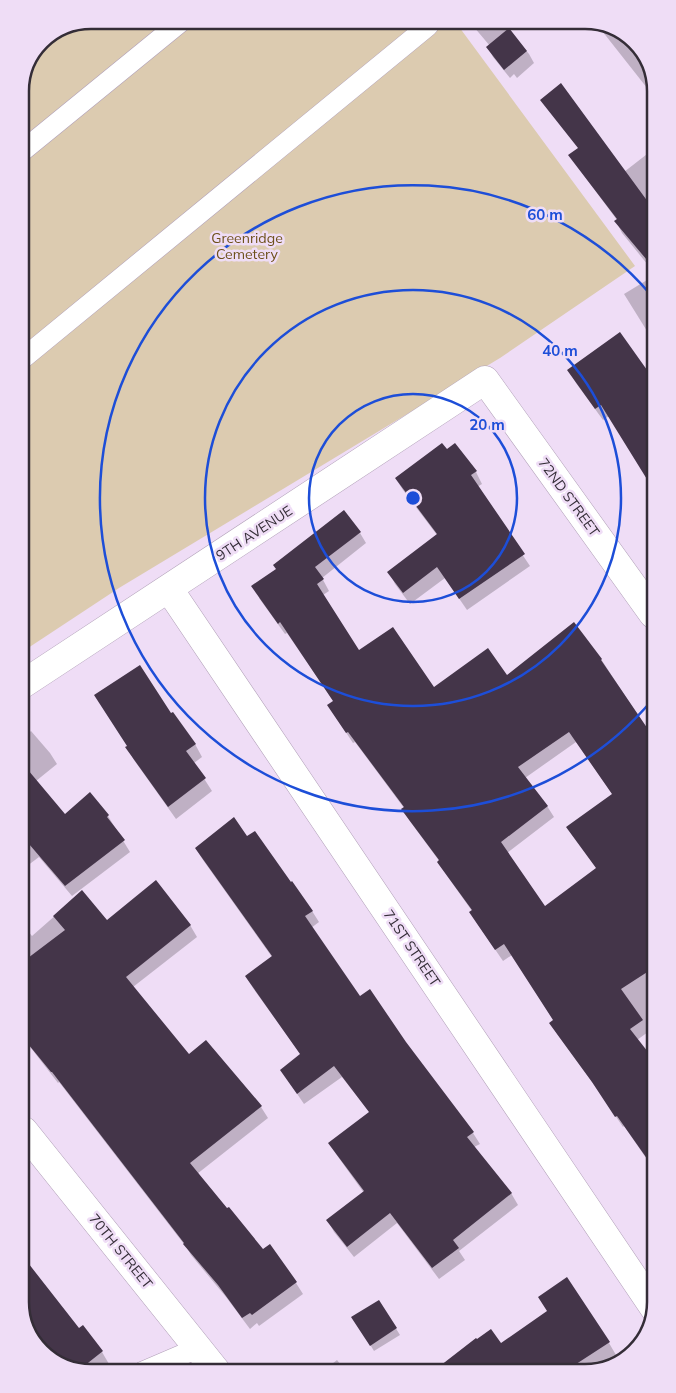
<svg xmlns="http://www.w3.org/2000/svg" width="676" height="1393" font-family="Mulish,sans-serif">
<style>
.green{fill:#dccbb0}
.shadow{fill:#0003;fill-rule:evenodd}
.building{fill:#443549;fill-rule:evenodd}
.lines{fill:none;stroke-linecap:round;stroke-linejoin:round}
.lane-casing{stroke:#b1a0b8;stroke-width:21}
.street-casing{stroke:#b1a0b8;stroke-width:29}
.lane{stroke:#fff;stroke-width:20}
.street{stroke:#fff;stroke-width:28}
.ring{fill:none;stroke:#1d4ed8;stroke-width:2.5}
.labels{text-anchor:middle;stroke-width:5;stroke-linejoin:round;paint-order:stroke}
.park-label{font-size:14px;fill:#6d501a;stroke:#efddf6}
.street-label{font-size:14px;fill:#342d37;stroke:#efddf6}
.rim{fill:none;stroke:#342d37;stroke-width:2.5}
.centre{fill:#1d4ed8;stroke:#efddf6;stroke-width:2.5}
.ring-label{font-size:15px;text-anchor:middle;font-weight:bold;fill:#1d4ed8;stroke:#efddf6;stroke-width:5;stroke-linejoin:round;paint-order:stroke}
</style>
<rect width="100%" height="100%" fill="#efddf6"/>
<path class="green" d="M91 20H454L635 266 500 358 119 588 22 652 20 86 41 40Z"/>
<path class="shadow" d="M468 20H501L529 54 534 63 517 78 514 74 510 78 493 57 488 47 490 46Z
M595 22 628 34 651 64V93Z
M651 151 652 270 622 233 616 221 617 220 577 166 570 155 624 172Z
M652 277V328L647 331 624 294Z
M620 334 652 379 653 487 609 416 603 420 576 383 569 371Z
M447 451 476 472 482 484 477 487 530 566 467 610 445 578 410 604 395 584 389 572 437 535 403 490 396 479Z
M653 495V507L648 499Z
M360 533 366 543 322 578 329 591 323 595 359 652 433 689 601 659 654 740 655 1027 637 1040 655 1063V1171L624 1126 623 1127 600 1093 557 1034 551 1023 554 1021 512 955 503 961 477 923 472 911 445 873 438 863 440 862 409 820 403 809 404 808 355 742 353 743 335 716 334 702 287 633 285 634 259 598ZM576 742 613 795 597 869 545 908 507 853 554 817 547 806 525 778Z
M171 715 195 744 202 757 194 763 212 791 176 819 134 760 127 747Z
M31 731 50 753 57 764 36 781 65 816H108L130 852 72 896 39 857 23 869V738Z
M247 838 312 911 319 922 311 928 359 998 405 1043 473 1133 480 1144 474 1147 511 1193 518 1205 459 1251 465 1260 439 1279 397 1223 354 1257 334 1232 328 1221 364 1193 336 1154 329 1143 370 1113 342 1077 304 1104 281 1070 301 1055 253 988 246 977 272 957 203 860 196 849Z
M82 892 107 922 190 925 197 937 133 987 189 1056 206 1042 261 1107 268 1118 197 1174 263 1250 269 1246 296 1283 303 1294 259 1326 257 1323 250 1329 226 1297 191 1255 187 1248 59 1082 58 1083 24 1039V926L32 936Z
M25 1262 79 1330 82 1327 102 1352 109 1364 99 1373H86L48 1359 25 1329Z
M379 1301 400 1335 374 1351 353 1317Z
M476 1339 501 1345 609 1343 616 1355 595 1368 440 1369Z
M337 1360 345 1370 323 1371Z"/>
<path class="building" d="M509 28 527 51 504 70 486 47Z
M561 83 651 206 652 266 614 221 617 219 568 155 578 148 540 100Z
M620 332 652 377 653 489 601 405 595 409 567 370Z
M442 443 447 449 455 443 477 471 471 475 525 554 459 599 437 567 403 593 387 572 437 534 395 478Z
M344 510 361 532 315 567 324 579 317 584 359 650 393 627 434 687 488 648 507 675 574 622 602 659 601 660 654 738 655 967 621 989 643 1020 630 1029 655 1061V1170L617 1116 615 1117 592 1082 549 1023 553 1020 504 944 495 950 469 912 472 910 437 862 439 860 401 809 404 807 348 732 346 733 327 705 333 701 280 622 278 624 251 586 276 569 273 565ZM569 732 612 794 566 827 596 868 545 906 501 842 548 806 518 767Z
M140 665 171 713 173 712 196 744 186 751 206 778 168 807 125 747 127 746 94 695Z
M23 764 65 814 90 792 109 815 107 817 125 840 65 886 23 837Z
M234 817 247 836 255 831 291 882 292 881 313 911 305 916 360 996 370 989 406 1042 474 1132 467 1137 512 1193 453 1240 459 1248 432 1268 390 1213 347 1247 326 1220 364 1191 328 1143 369 1112 334 1066 297 1094 280 1070 300 1054 245 976 272 956 195 848Z
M156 880 191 925 126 977 189 1054 206 1040 262 1106 190 1163 227 1208 229 1207 263 1249 270 1244 297 1282 252 1315 250 1313 242 1318 218 1285 183 1244 184 1243 52 1072H51L24 1039V961L65 930 53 916 82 890 107 920Z
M25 1259 79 1328 83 1325 103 1351 79 1370 48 1359 25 1329Z
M567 1277 610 1342 570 1368 436 1369 476 1338 477 1339 491 1329 501 1343 547 1311 538 1297Z
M379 1300 397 1328 370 1346 351 1317Z"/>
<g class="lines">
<g class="lane-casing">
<path id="lane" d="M20 153 183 20
M21 360 428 26 423 20
M142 1372 198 1348"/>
</g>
<g class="street-casing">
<path id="street" d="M169 589 654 1308
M23 684 485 380 653 614
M24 1131 217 1372"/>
</g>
<use href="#lane" class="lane"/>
<use href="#street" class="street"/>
</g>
<g class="ring">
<circle cx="413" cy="498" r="104"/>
<circle cx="413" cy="498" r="208"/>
<path d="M653 699A313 313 0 1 1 651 295"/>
</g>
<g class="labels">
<g class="park-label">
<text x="247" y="243">Greenridge<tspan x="247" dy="16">Cemetery</tspan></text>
</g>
<g class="street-label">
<text transform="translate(569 497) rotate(54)" y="5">72ND STREET</text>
<text transform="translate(254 533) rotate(-33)" y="5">9TH AVENUE</text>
<text transform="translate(412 948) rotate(56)" y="5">71ST STREET</text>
<text transform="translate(121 1251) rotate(51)" y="5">70TH STREET</text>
</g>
</g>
<path d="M0 0H676V1393H0ZM91 29H585A62 62 0 0 1 647 91V1302A62 62 0 0 1 585 1364H91A62 62 0 0 1 29 1302V91A62 62 0 0 1 91 29Z" fill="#efddf6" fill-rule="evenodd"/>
<path class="rim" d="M91 29H585A62 62 0 0 1 647 91V1302A62 62 0 0 1 585 1364H91A62 62 0 0 1 29 1302V91A62 62 0 0 1 91 29Z"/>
<circle cx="413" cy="498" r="8" class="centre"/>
<g class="ring-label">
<text x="545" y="220">60 m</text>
<text x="560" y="356">40 m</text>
<text x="487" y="430">20 m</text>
</g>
</svg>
